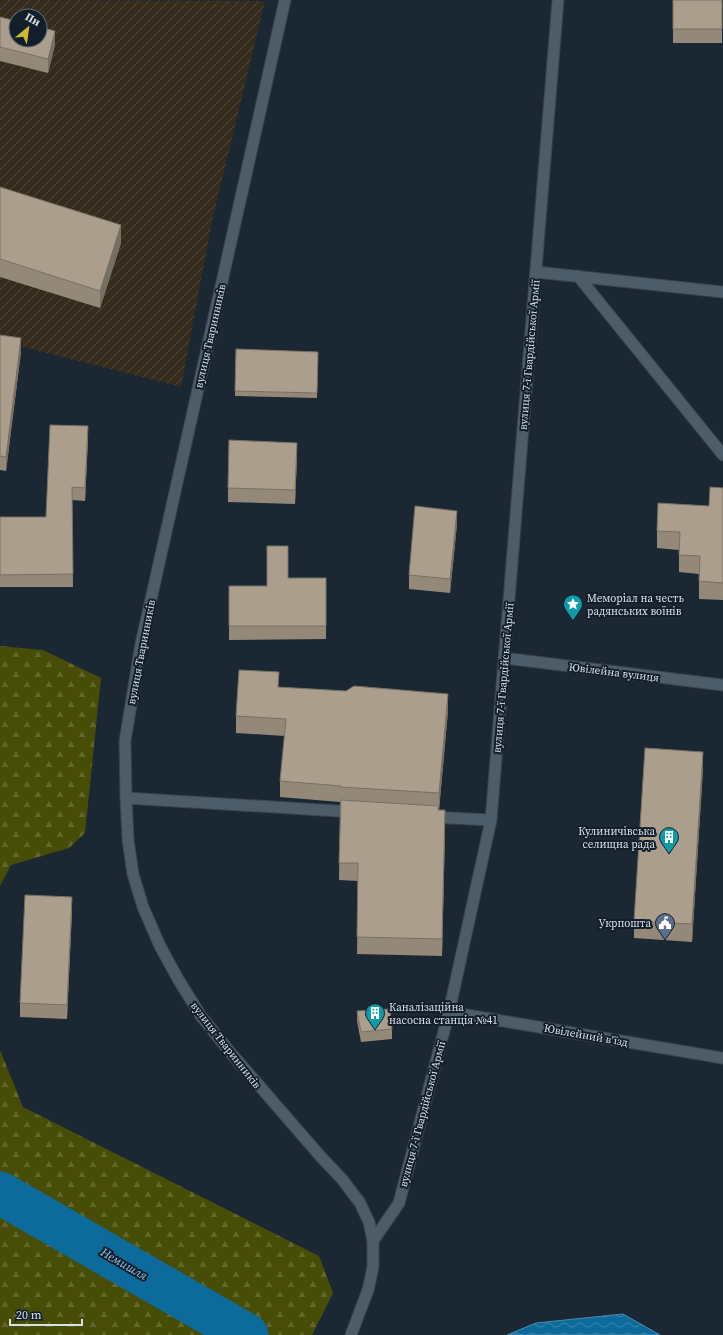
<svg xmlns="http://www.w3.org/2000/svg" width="723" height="1335" font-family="'Source Serif 4',serif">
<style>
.industrial{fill:url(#industrial-furrows);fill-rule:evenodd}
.forest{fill:url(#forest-firs)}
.water{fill:url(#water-waves);stroke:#498eb2}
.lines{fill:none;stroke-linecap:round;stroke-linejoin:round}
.river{stroke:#0c6b9b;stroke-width:43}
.service-casing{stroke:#38434c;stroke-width:13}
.minor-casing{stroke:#38434c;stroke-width:13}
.secondary-casing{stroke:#38434c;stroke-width:13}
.service{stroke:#4d5c69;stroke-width:11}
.minor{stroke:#4d5c69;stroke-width:11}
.secondary{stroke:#4d5c69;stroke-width:11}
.wall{fill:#948879}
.shaded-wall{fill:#786f63}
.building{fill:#ac9e8d;stroke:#786f63}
.labels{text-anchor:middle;stroke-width:4;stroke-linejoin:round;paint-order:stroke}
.street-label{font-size:11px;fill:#d8e1e9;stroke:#121e2a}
.poi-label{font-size:11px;fill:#d8e1e9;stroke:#121e2a;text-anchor:start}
.water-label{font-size:12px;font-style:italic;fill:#8fcaf2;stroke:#121e2a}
</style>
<defs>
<pattern id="industrial-furrows" width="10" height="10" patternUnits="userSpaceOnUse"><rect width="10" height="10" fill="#362c1d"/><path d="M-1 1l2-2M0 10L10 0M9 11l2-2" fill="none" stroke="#524a3e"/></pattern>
<pattern id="forest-firs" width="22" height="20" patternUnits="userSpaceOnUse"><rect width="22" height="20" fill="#474d07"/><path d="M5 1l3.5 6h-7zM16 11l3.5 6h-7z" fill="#61662b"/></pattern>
<pattern id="water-waves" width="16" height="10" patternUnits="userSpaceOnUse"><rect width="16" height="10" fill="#0c6b9b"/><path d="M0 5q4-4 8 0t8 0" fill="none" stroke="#3a87ae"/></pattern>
</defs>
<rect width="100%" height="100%" fill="#1b2834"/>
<path class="industrial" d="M0 0 265 1 212 221 181 387 0 341ZM16 16H40V40H16Z"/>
<path class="forest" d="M0 646 43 650 101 678 85 833 69 848 11 865 0 886Z
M0 1050 23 1107 319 1256 333 1293 312 1335H0Z"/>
<path class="water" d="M623 1314 660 1335H507L536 1323Z"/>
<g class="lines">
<path class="river" d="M0 1193 247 1335"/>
<g class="service-casing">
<path id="service" d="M536 272 723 292
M578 276 723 455"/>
</g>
<g class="minor-casing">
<path id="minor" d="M504 658 723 685
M126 798 354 812
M431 817 491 820
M449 1012 723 1058
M373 1241 399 1203 449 1012 491 820 558 0"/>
</g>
<g class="secondary-casing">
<path id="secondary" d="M285 0 141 644 125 741 126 798 128 840 133 874 143 907 160 946 178 979 201 1016 230 1052 321 1157 342 1179 360 1203 369 1222 373 1241V1267L368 1290 351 1335"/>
</g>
<use href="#service" class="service"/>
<use href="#minor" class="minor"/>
<use href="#secondary" class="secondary"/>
</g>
<path class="wall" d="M673 0H722V43H673Z
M0 17 55 45 48 73 0 61Z
M0 187 121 243 100 308 0 277Z
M0 335 21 352 6 471 0 470Z
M236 349 318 352 317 398 235 396Z
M88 439 85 501 72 500 73 587H0V517H46Z
M297 457 295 504 228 502V488Z
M723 488V600L699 599V574L679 572V550L657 548V531L709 506Z
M457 524 450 593 409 589V575Z
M288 578H326V639L229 640V586H267Z
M279 688 346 691 448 711 439 810H438L445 828 442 956 357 954 358 881 339 880 340 802 280 797V781L285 736 236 733V716Z
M703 769 692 942 634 938V921Z
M72 911 67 1019 20 1017V1003Z
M357 1011 392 1029V1039L361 1042 357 1021Z"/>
<path class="shaded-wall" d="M55 31V45L48 73V59Z
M121 225V243L100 308V291Z
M21 338V352L6 471V457Z
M88 426V439L85 501V488Z
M297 443V457L295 504V490Z
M457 511V524L450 593V579Z
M448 694V711L439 810V793Z
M703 752V769L692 942V924Z
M445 810V828L442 956V939Z
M72 897V911L67 1019V1005Z"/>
<path class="building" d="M673 0H722V29H673Z
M0 17 16 21V40H40V27L55 31 48 59 0 47Z
M0 187 121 225 100 291 0 259Z
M0 335 21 338 6 457 0 456Z
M236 349 318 352 317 393 235 391Z
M50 425 88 426 85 488 72 487 73 574 0 575V517H46Z
M229 440 297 443 295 490 228 488Z
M710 487 723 488V583L699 581 700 556 679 555 680 532 657 531 658 503 709 506Z
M415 506 457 511 450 579 409 575Z
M267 546H288V578H326V626H229V586H267Z
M239 670 279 672 278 687 346 691 354 686 448 694 439 793 341 787V786L280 781 286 719 236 716Z
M645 748 703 752 692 924 634 921Z
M341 800 438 806V810H445L442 939 357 937 358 863H339Z
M25 895 72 897 67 1005 20 1003Z
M390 1009 392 1029 361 1032 357 1011Z"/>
<defs>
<g id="sight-pin" transform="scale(1)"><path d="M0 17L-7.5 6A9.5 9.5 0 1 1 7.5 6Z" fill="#0f9aa8" stroke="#121e2a"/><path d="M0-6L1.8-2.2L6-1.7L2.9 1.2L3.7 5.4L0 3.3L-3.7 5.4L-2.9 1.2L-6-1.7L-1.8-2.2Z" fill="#fff"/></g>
<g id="building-pin" transform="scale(1)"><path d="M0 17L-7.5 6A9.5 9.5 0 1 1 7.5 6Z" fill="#0f9aa8" stroke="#121e2a"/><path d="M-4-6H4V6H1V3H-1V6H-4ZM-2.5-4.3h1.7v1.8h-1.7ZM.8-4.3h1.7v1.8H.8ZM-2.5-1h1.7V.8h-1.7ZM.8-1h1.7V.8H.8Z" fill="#fff"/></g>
<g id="civic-pin" transform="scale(1)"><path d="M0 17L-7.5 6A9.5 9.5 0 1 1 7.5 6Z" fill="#5c6f8a" stroke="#121e2a"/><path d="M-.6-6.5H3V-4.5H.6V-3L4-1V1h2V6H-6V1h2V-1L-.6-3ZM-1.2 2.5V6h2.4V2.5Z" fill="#fff"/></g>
</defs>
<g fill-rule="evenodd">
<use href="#sight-pin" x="573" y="604"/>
<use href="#building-pin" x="669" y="837"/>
<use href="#civic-pin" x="665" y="923"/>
<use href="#building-pin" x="375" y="1013"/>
</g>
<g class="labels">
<g class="street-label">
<text transform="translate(210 336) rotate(-77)" y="4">вулиця Тваринників</text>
<text transform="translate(529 355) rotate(-85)" y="4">вулиця 7-ї Гвардійської Армії</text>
<text transform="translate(141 652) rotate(-79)" y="4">вулиця Тваринників</text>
<text transform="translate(614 672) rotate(7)" y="4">Ювілейна вулиця</text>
<text transform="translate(503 678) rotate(-85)" y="4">вулиця 7-ї Гвардійської Армії</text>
<text transform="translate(586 1035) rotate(10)" y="4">Ювілейний в'їзд</text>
<text transform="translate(226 1045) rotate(52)" y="4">вулиця Тваринників</text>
<text transform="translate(422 1114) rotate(-75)" y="4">вулиця 7-ї Гвардійської Армії</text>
</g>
<g class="poi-label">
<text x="587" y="602">Меморіал на честь<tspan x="587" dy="13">радянських воїнів</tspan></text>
<text x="655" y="835" text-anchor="end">Кулиничівська<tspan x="655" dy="13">селищна рада</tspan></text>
<text x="651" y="927" text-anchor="end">Укрпошта</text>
<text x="389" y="1011">Каналізаційна<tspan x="389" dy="13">насосна станція №41</tspan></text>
</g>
<g class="water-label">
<text transform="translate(124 1264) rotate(30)" y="4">Немишля</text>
</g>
</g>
<g transform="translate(28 28) rotate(29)"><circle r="19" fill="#121e2a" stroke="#616c76"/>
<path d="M0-3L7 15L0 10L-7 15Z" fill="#ceb837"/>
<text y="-6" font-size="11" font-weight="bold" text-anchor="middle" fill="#d8e1e9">Пн</text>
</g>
<path d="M10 1319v6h72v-6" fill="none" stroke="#d8e1e9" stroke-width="2"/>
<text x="16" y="1319" font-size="12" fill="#d8e1e9" stroke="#121e2a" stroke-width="3" paint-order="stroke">20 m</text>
</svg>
